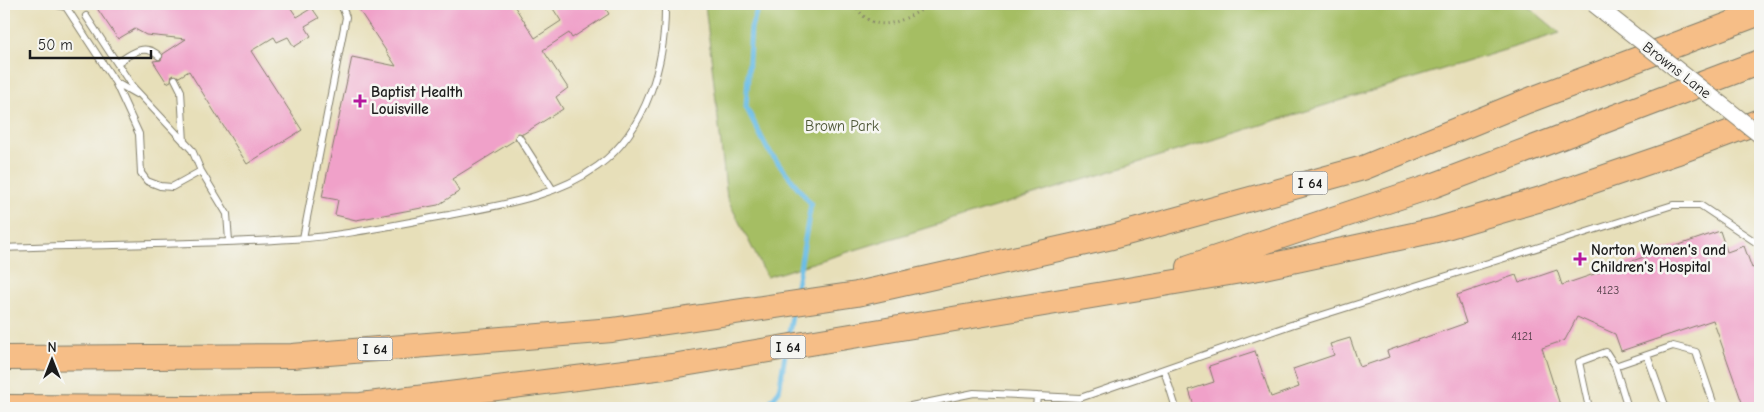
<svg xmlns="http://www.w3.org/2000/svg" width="1764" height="412" font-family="'Comic Neue',sans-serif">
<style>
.green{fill:#a5be64;stroke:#606d40}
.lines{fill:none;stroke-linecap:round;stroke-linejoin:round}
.stream{stroke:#6bbde6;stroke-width:5}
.building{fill:#f0a1c9}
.service-casing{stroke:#827e6a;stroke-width:8}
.motorway-casing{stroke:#827e6a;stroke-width:26}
.path{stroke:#827e6a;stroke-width:3;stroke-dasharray:1 4;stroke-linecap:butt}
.service{stroke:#fff;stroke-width:6}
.motorway{stroke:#f6be87;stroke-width:24}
.tertiary-bridge-casing{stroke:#827e6a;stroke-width:18;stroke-linecap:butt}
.tertiary-bridge{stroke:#fff;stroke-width:16}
.poi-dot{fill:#b5179e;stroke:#f6f6f2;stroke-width:2}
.labels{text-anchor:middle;stroke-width:5;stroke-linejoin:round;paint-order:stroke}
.number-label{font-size:12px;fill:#513d47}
.shield{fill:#f6f6f2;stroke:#5d5d5c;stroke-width:1}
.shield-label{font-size:14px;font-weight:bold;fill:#1c1c1c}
.street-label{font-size:15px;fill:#1c1c1c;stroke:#f6f6f2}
.poi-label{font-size:15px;font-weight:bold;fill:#1c1c1c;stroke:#f6f6f2;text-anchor:start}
.park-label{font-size:15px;fill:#4c5535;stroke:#f6f6f2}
</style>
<rect width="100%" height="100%" fill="#f6f6f2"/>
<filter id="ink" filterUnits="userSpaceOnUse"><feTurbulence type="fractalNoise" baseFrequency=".02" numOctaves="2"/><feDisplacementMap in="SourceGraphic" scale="10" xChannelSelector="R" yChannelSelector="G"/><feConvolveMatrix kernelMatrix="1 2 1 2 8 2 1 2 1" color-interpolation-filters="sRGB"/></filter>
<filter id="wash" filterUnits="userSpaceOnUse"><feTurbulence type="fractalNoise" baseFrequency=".0096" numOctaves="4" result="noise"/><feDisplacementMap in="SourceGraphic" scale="20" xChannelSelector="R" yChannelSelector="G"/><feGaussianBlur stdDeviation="1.12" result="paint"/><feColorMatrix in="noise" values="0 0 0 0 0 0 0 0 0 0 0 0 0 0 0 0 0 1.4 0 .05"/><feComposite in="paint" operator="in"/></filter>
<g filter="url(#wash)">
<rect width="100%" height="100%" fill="#e7dfb9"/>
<path class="green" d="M705 4H1525L1560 33 767 277 727 198Z"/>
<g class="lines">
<path class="stream" d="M759 4 751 28 746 107 768 150 811 204 795 297
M788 339 793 310
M765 408 779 391 785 355"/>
</g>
<g id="blocks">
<path class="building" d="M94 4H288L297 17 312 8 319 18 305 26 311 36 294 47 288 37 277 42 274 37 251 51 302 130 247 164 189 71 179 77 172 75 171 81 167 83 153 61 161 60 163 54 186 39 146 35 135 29 118 39Z
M355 4H513L535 38 561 21 550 4H603L609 14 572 38 569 33 543 50 568 88 556 97 563 109 523 134 517 133 515 140 452 179 460 191 438 205 356 220 335 215 338 200 322 197 352 57 396 66Z
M1720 231 1727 252 1744 246 1752 268 1760 265V408H1744L1713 320 1621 351 1615 334 1577 317 1565 340 1542 348 1561 408H1204L1203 403 1194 406 1189 390 1214 382 1209 366 1255 351 1271 397 1299 387 1293 369 1334 355 1330 344 1350 338 1360 367 1389 357 1387 351 1466 323 1457 295 1516 275 1519 283 1557 270 1562 285Z"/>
</g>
</g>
<g filter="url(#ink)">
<use href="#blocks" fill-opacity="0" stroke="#827e6a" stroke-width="1"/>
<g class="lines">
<g class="service-casing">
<path id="service" d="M53 4 66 7 64 4
M66 7 115 82 139 134 141 173 147 181 160 186 172 187 201 171
M86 16 132 86 192 150 201 171 227 214 229 241
M117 63C131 54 144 42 159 56
M175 79 181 91 184 142
M115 82 136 94
M519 137 553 190
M303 238 346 17 341 4
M4 248C100 244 197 245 292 239 345 236 397 224 449 215 500 205 554 198 598 166 647 130 666 61 665 4
M1647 355 1666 408
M1164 370 1176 408
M901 408 974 393 1080 398 1291 325 1673 205H1700L1760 245
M1036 408 1037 396
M1589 408 1579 362 1606 352 1615 366
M1628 408 1615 366 1673 346 1696 352 1715 408"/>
</g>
<g class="motorway-casing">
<path id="motorway" d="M1189 267 1432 186 1760 62
M4 358 292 356 612 330 857 294 1112 237 1363 168 1527 101 1760 13
M4 407 191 408 361 405 672 366 1259 268 1436 230 1541 199 1675 153 1760 121"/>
</g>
<path class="path" d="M855 4C873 40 907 19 931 4
M968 4 991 7 1011 4"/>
<use href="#service" class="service"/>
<use href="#motorway" class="motorway"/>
<g class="tertiary-bridge-casing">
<path id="tertiary-bridge" d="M1594 4 1760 135"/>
</g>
<use href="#tertiary-bridge" class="tertiary-bridge"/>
</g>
</g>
<g class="poi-dot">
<path d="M357.5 93.5h5v5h5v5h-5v5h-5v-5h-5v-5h5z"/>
<path d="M1577.5 251.5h5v5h5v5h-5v5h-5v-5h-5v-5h5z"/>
</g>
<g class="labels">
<g class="number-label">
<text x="1608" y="294">4123</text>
<text x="1522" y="340">4121</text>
</g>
<g class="shield">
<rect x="1292.5" y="171.5" width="35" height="23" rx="4"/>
<rect x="770.5" y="335.5" width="35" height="23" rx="4"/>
<rect x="357.5" y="337.5" width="35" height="23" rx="4"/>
</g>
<g class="shield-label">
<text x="1310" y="188">I 64</text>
<text x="788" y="352">I 64</text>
<text x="375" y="354">I 64</text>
</g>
<g class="street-label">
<text transform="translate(1677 70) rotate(38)" y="5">Browns Lane</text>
</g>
<g class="poi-label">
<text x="371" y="97">Baptist Health<tspan x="371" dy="17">Louisville</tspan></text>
<text x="1591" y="255">Norton Women's and<tspan x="1591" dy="17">Children's Hospital</tspan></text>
</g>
<g class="park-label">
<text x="842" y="131">Brown Park</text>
</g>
</g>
<rect width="1764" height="412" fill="none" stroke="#f6f6f2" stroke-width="20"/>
<g transform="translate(52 360)" stroke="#f6f6f2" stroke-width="4" paint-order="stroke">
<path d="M0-4L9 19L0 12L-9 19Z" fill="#1c1c1c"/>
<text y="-8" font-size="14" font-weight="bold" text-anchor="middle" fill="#1c1c1c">N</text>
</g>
<path d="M30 50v8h121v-8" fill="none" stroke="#1c1c1c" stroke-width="2.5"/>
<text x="38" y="50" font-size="15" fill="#1c1c1c" stroke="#f6f6f2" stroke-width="4" paint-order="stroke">50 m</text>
</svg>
